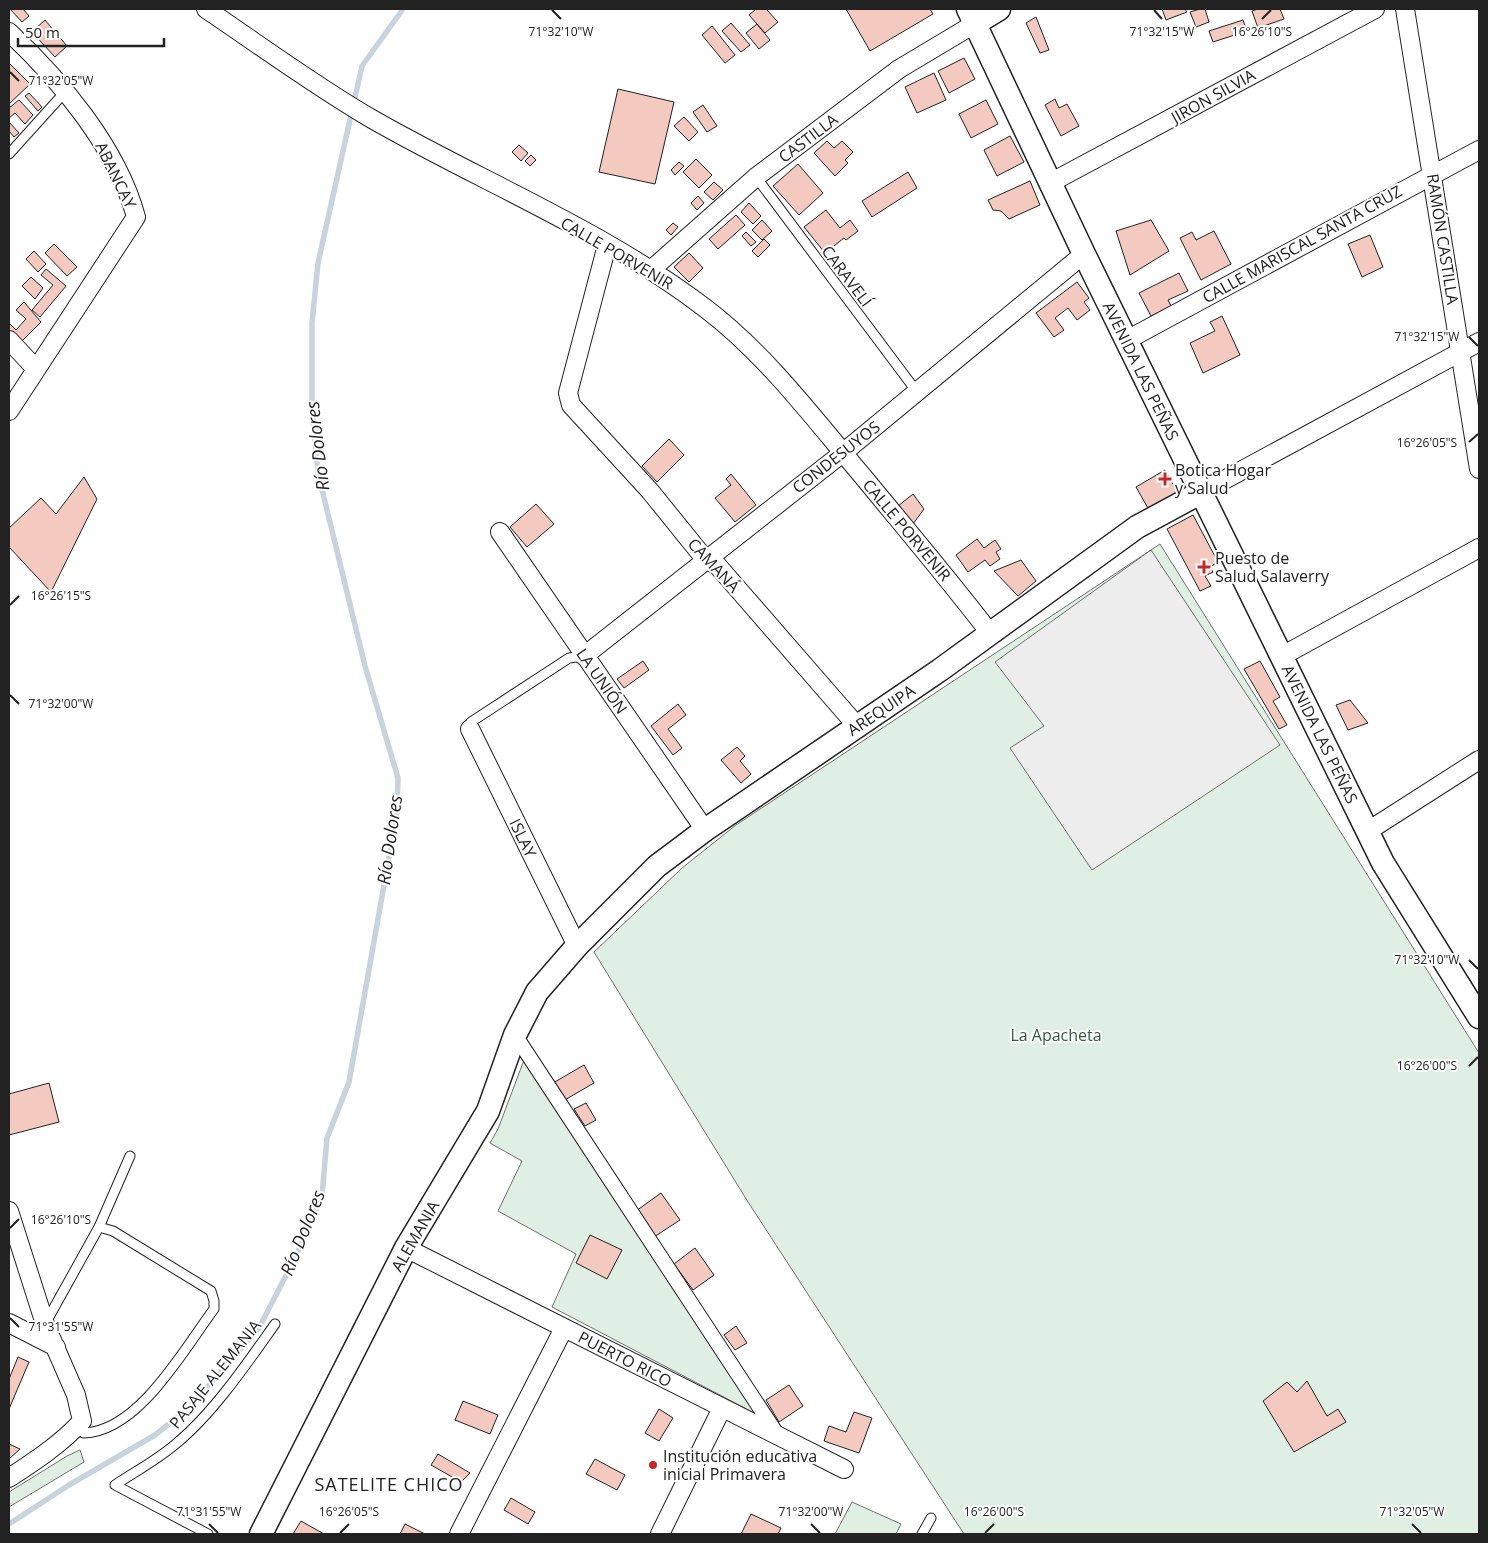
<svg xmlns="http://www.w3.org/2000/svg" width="1488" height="1543" font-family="'Open Sans',sans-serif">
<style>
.green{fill:#e0efe3;stroke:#6f6f6f}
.parking{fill:#ededed;stroke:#6f6f6f}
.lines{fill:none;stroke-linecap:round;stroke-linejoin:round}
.stream{stroke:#c7d3dd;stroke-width:5.5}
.building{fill:#f3c9c0;stroke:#222}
.service-casing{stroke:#222;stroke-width:11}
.pedestrian-casing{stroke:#222;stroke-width:16}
.minor-casing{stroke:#222;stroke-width:20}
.tertiary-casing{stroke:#222;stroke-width:25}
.service{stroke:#fff;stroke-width:9}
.pedestrian{stroke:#fff;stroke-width:14}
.minor{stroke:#fff;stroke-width:18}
.tertiary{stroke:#fff;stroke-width:22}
.ticks{fill:none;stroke:#222;stroke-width:2}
.poi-dot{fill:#c62828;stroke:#fff;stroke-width:2}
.labels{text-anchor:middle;stroke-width:4;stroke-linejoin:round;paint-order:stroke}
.street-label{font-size:16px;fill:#222;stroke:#fff}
.poi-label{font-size:16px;fill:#222;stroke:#fff;text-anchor:start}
.park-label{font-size:16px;fill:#2f5e38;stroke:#fff}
.water-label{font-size:18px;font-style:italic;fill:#222;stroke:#fff}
.neighbourhood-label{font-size:18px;letter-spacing:1px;fill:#222;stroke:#fff}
.ticks-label{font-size:12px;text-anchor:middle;fill:#222;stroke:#fff;stroke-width:4;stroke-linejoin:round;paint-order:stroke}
</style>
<rect width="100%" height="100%" fill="#fff"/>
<path class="green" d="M1160 544 1479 1053V1534H964L748 1202 594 952 682 868 736 825Z
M524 1060 760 1416 552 1307 576 1254 498 1211 522 1161 490 1143 498 1129Z
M80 1450 84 1462 9 1507V1492L67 1456Z
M852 1502 901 1524 896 1534H835Z"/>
<path class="parking" d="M1151 550 1280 745 1092 870 1010 748 1044 726 995 662Z"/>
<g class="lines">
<path class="stream" d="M9 1524 69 1485 155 1435 189 1408 259 1328 296 1256 322 1196 327 1138 349 1082 397 812 398 778 365 666 318 473 312 410V323L318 263 362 66 403 9"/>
</g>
<path class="building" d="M10 9H23L29 16 22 22Z
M756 9H766L778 22 765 33 749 15Z
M846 9H930L933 14 870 51Z
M1162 9H1185L1187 12 1166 20Z
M1200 9H1205L1209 22 1196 27 1190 12Z
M1258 9H1280L1284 19 1258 28 1252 11Z
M1036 17 1049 50 1040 53 1026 23Z
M45 20 67 46 55 57 32 32Z
M1243 20 1247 31 1213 42 1209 31Z
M731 23 750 45 741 52 722 31Z
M757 24 770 40 759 49 746 33Z
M712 26 735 55 725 63 702 35Z
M964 58 975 79 949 93 938 71Z
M9 63 30 84 9 104Z
M934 73 946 100 917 113 905 87Z
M618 89 674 102 655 184 599 172Z
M29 93 42 107 38 111 25 96Z
M1055 99 1059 108 1067 104 1079 126 1061 136 1045 105Z
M19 100 33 115 25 124 15 113 9 118V108Z
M986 100 998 124 971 138 959 114Z
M703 105 717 126 707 132 693 112Z
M684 117 698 132 689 141 674 126Z
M9 122 19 133 14 137 9 131Z
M1010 136 1024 162 997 176 984 150Z
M827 141 834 148 842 141 853 152 845 160 848 163 835 176 814 153Z
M519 145 528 153 521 161 512 152Z
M531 155 536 160 530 166 525 161Z
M696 159 712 175 699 188 683 172Z
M679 162 684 166 675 175 671 170Z
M798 164 823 193 799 215 773 186Z
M908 172 917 188 872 217 862 201Z
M1030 181 1040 205 1009 219 1001 211 993 210 988 200Z
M714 182 723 190 713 200 704 192Z
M698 196 704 203 697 210 691 203Z
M749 203 761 216 753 224 741 212Z
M826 210 840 228 850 220 858 231 846 240 844 238 825 253 804 227Z
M736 215 745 225 718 249 709 239Z
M762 220 772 231 762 240 752 230Z
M1151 220 1169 251 1130 275 1116 231Z
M673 223 678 227 671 235 666 230Z
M1214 231 1231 264 1201 280 1180 238 1192 232 1196 240Z
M746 232 756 242 751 246 742 236Z
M1370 235 1383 267 1362 277 1348 244Z
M764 239 770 245 758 257 752 251Z
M54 244 77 267 67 276 45 253Z
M34 251 46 264 38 272 26 259Z
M689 253 703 268 689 282 674 267Z
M46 269 66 286 40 317 32 310 53 285 41 275Z
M1179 273 1188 291 1168 300 1171 306 1151 316 1139 293Z
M31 277 43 288 35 299 22 286Z
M1077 282 1089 298 1084 302 1090 310 1077 320 1068 308 1055 318 1064 330 1054 337 1036 313Z
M24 302 41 322 19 344 9 335V323L16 330 26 319 16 310Z
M1222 316 1240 355 1203 373 1190 343 1215 331 1210 322Z
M669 439 684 455 657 482 642 466Z
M1165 470 1178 493 1149 510 1136 487Z
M731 474 756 505 735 522 715 498 731 485 726 479Z
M84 477 97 499 51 592 9 547V528L41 498 56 514Z
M913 494 924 509 913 524 898 506Z
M536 504 554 524 527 547 510 527Z
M1193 515 1218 562 1210 567 1213 572 1205 576 1211 586 1200 591 1167 529Z
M977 539 984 548 995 540 1001 549 996 552 1000 559 990 566 985 560 968 572 956 555Z
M1021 560 1036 581 1018 596 994 571Z
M643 661 649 670 624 688 617 679Z
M1260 661 1280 697 1273 701 1287 725 1279 729 1244 669Z
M1350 700 1368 723 1348 730 1336 705Z
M678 704 686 715 668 729 682 748 673 755 651 726Z
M737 747 745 756 740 761 751 774 741 783 721 760Z
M584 1065 594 1083 563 1101 553 1083Z
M49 1083 59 1122 9 1135V1094Z
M586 1103 596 1120 585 1126 574 1109Z
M661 1193 680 1220 654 1237 636 1211Z
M590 1235 622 1250 607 1279 576 1263Z
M695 1248 714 1275 693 1290 674 1264Z
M736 1326 747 1343 735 1350 724 1335Z
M18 1357 29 1362 9 1409V1379Z
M1307 1381 1327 1416 1338 1409 1346 1422 1294 1452 1263 1401 1287 1382 1297 1392Z
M789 1385 803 1406 779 1422 766 1400Z
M463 1401 498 1415 490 1434 455 1420Z
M659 1409 673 1418 659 1441 645 1433Z
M854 1412 872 1418 859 1453 824 1441 829 1426 846 1432Z
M9 1444 20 1449 9 1459Z
M438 1454 470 1473 461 1482 431 1465Z
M595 1459 625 1475 617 1490 586 1474Z
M511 1498 535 1512 528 1524 504 1510Z
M751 1514 781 1528 778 1534H741Z
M301 1521 324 1534H293Z
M405 1524 425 1534H400Z"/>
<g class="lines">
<g class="service-casing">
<path id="service" d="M9 154 65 92
M756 177 917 392
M470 729 471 722 569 658 584 656
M45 1324 99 1227 130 1156
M82 1421 84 1433C139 1431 184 1349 214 1309V1301L211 1291 113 1231 99 1227
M208 1534 115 1485C136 1471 159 1459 178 1442 214 1412 248 1362 275 1324
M922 1534 931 1518"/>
</g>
<g class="pedestrian-casing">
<path id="pedestrian" d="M515 1035 777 1434"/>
</g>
<g class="minor-casing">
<path id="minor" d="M206 9C261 46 315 86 372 119 482 182 603 230 705 308 767 355 815 420 865 479 907 530 950 581 990 633
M1405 9 1479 469
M9 32C60 80 117 147 136 217L9 411
M1050 183 1375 9
M607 245 568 393 571 405 650 491 705 559 717 565 857 726
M652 269 756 177 899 69 976 23
M9 340 36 369
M1127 340 1479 150
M1200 493 1479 342
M500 532 705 830
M584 656 844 452 1084 254
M1282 656 1479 548
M470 729 577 946
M1368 831 1479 760
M9 1211 45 1324 76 1395 82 1421C61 1444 35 1461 9 1478
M406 1248 844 1469
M9 1323 56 1347
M459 1534 564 1328
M660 1534 722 1408"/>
</g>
<g class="tertiary-casing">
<path id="tertiary" d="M968 9 1084 254 1383 863 1479 1017
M976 23 999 9
M261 1534 406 1248 488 1111 515 1035 537 992 577 946 657 866 705 830 940 670 1137 527 1200 493"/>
</g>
<use href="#service" class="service"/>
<use href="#pedestrian" class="pedestrian"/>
<use href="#minor" class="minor"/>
<use href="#tertiary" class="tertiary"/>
</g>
<path class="ticks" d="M552 10 561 19M1154 10 1162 19M1262 19 1271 10M10 72 19 81M1469 337 1478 346M1469 442 1478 434M10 605 19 596M10 695 19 704M1469 960 1478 969M1469 1066 1478 1057M10 1228 19 1219M10 1318 19 1327M209 1524 218 1533M811 1524 820 1533M1412 1524 1421 1533M340 1533 349 1524M985 1533 994 1524"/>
<g class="poi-dot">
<path d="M1162.5 471.5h5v5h5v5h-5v5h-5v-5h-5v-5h5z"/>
<path d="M1201.5 559.5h5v5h5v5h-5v5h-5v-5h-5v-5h5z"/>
<circle cx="653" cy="1465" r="5"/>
</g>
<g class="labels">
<g class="street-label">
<text transform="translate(1213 96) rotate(-29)" y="6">JIRON SILVIA</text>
<text transform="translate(808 138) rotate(-37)" y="6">CASTILLA</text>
<text transform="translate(116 175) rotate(64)" y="6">ABANCAY</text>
<text transform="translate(1443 239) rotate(81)" y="6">RAMÓN CASTILLA</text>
<text transform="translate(1302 244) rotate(-29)" y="6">CALLE MARISCAL SANTA CRUZ</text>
<text transform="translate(617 253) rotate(30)" y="6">CALLE PORVENIR</text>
<text transform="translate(847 276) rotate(53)" y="6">CARAVELÍ</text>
<text transform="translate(1141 371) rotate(64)" y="6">AVENIDA LAS PEÑAS</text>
<text transform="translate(836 457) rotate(-38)" y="6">CONDESUYOS</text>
<text transform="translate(907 530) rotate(50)" y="6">CALLE PORVENIR</text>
<text transform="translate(714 565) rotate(47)" y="6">CAMANÁ</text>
<text transform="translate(602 681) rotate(55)" y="6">LA UNIÓN</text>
<text transform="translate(881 710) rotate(-34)" y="6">AREQUIPA</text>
<text transform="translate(1320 734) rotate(64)" y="6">AVENIDA LAS PEÑAS</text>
<text transform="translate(523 838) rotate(64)" y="6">ISLAY</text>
<text transform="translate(415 1236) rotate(-60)" y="6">ALEMANIA</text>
<text transform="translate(625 1359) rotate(27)" y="6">PUERTO RICO</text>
<text transform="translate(215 1374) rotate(-51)" y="6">PASAJE ALEMANIA</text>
</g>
<g class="poi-label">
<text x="1175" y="476">Botica Hogar<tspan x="1175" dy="18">y Salud</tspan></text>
<text x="1215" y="564">Puesto de<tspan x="1215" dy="18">Salud Salaverry</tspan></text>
<text x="663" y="1462">Institución educativa<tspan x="663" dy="18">inicial Primavera</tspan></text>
</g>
<g class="park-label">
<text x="1056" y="1041">La Apacheta</text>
</g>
<g class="water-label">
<text transform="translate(318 446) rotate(-97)" y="6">Río Dolores</text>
<text transform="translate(390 840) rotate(-82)" y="6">Río Dolores</text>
<text transform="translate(303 1233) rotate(-68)" y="6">Río Dolores</text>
</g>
<g class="neighbourhood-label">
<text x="389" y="1491">SATELITE CHICO</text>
</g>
</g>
<g class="ticks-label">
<text x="1262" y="36">16°26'10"S</text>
<text x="561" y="36">71°32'10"W</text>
<text x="1162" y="36">71°32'15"W</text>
<text x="61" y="85">71°32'05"W</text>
<text x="1427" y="341">71°32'15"W</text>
<text x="1427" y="447">16°26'05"S</text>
<text x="61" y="600">16°26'15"S</text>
<text x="61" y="708">71°32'00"W</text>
<text x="1427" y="964">71°32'10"W</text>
<text x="1427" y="1070">16°26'00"S</text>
<text x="61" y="1224">16°26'10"S</text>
<text x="61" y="1331">71°31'55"W</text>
<text x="209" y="1516">71°31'55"W</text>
<text x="811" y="1516">71°32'00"W</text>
<text x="1412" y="1516">71°32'05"W</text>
<text x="349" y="1516">16°26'05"S</text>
<text x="994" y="1516">16°26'00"S</text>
</g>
<rect width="1488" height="1543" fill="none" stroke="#222222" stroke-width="20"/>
<path d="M18 38v8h146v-8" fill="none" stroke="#222222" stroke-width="2.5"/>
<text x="25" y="38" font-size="15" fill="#222222" stroke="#ffffff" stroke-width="4" paint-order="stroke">50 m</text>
</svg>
